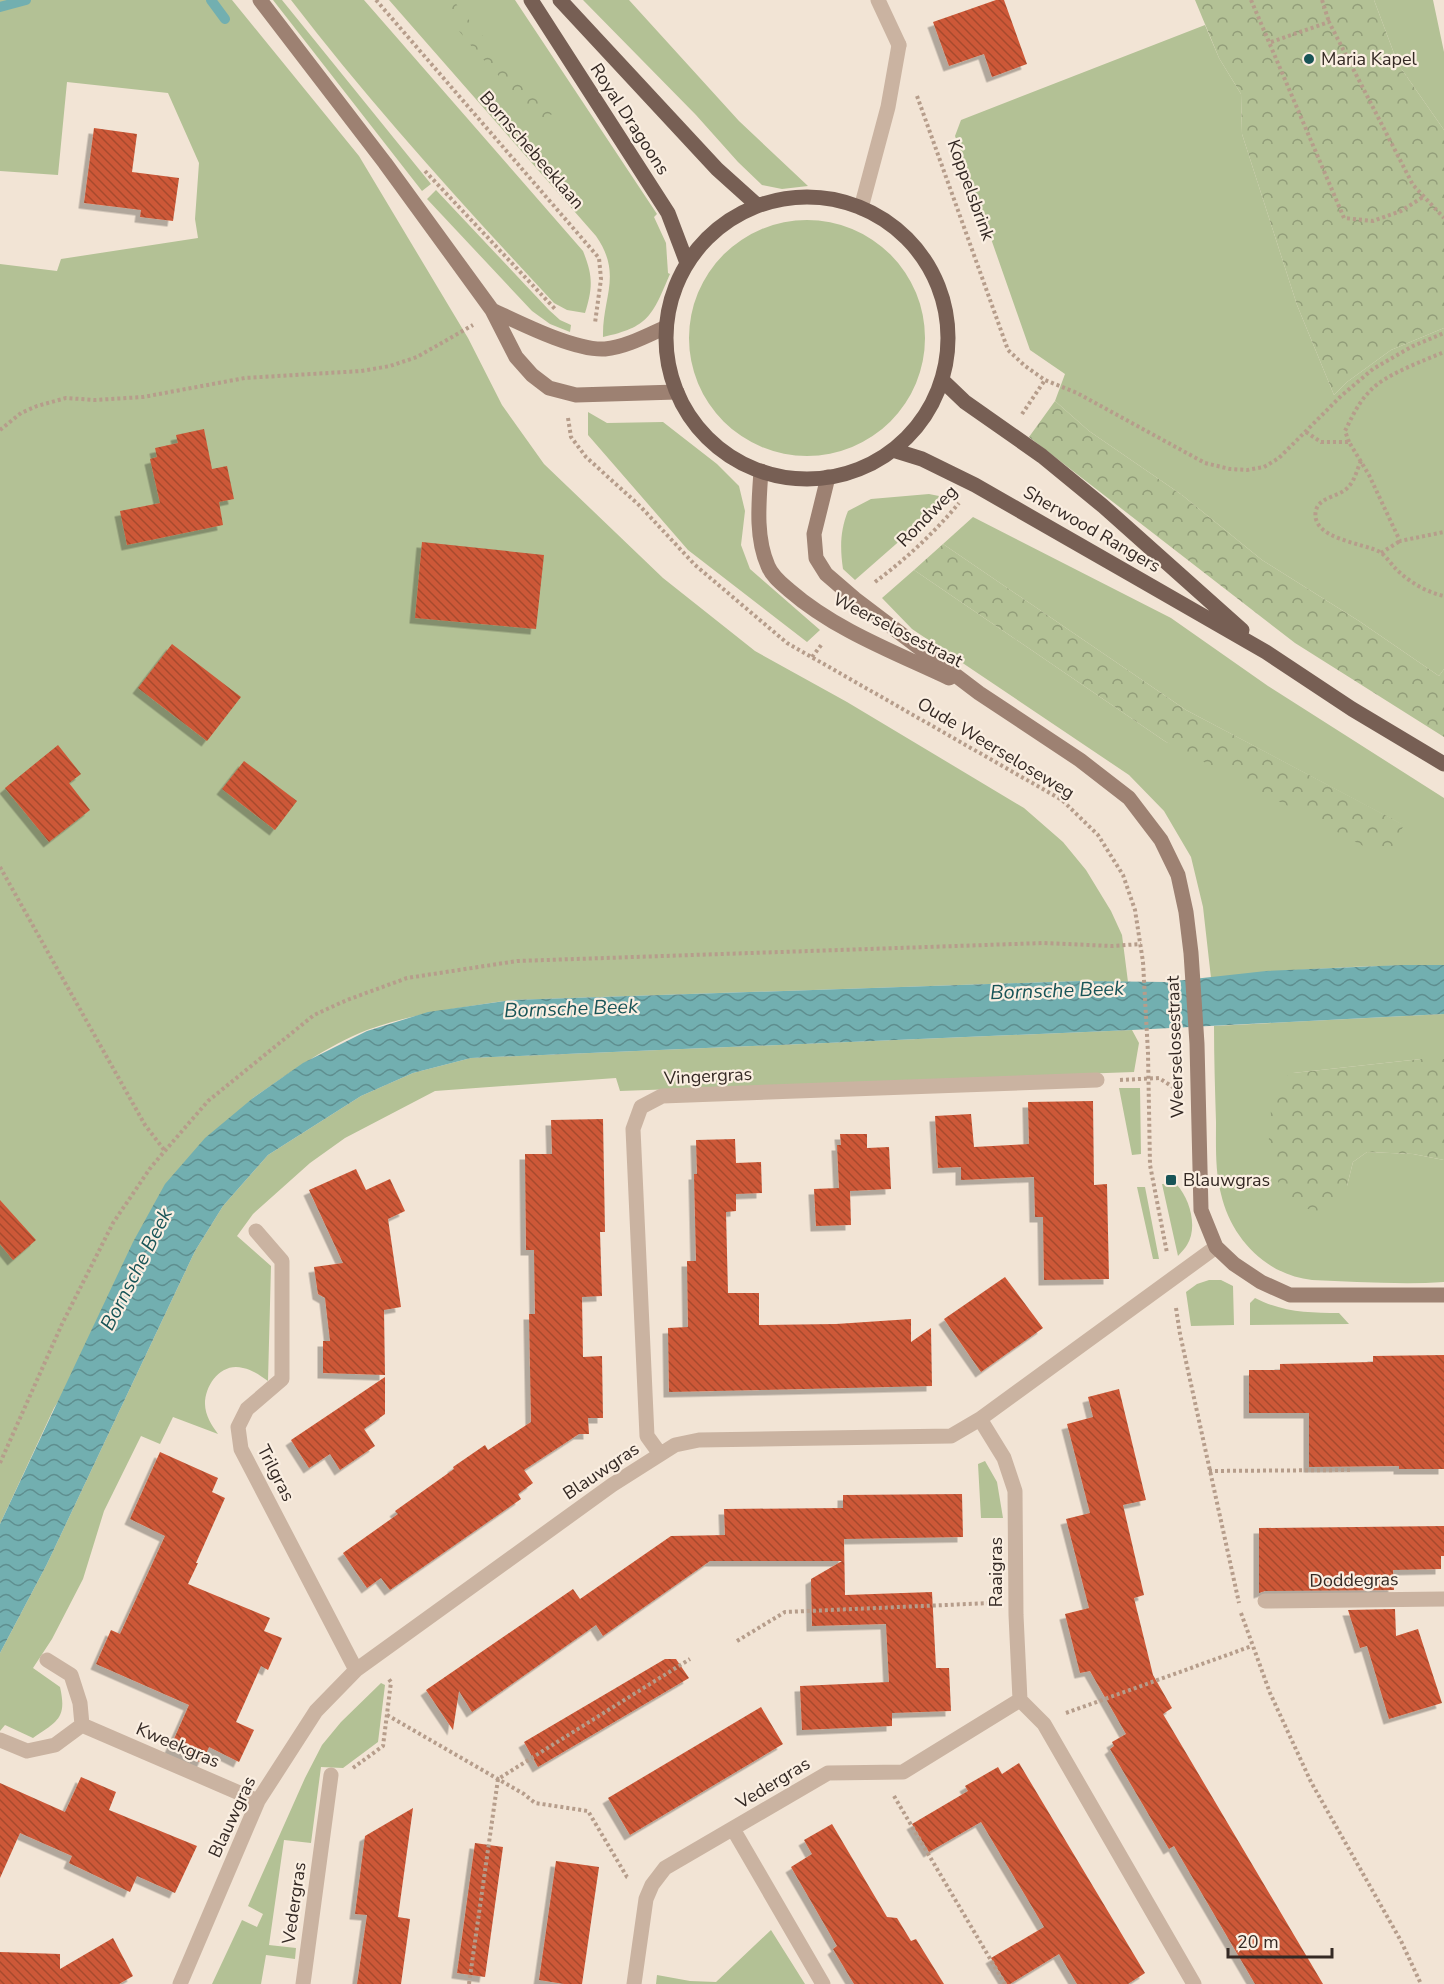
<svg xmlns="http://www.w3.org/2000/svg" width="1444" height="1984" font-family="'Nunito Sans',sans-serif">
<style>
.green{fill:#b3c195}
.forest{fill:url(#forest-crowns)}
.water{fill:url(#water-waves)}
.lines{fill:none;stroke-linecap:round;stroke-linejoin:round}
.stream{stroke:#72afb0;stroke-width:10}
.building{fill:url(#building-back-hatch);filter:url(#shadow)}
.path{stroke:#b69d8b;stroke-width:4;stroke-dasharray:3 3;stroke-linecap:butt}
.lane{stroke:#cab3a1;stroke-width:15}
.street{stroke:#cab3a1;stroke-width:15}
.secondary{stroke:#9d8172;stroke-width:15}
.primary{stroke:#775f54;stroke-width:15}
.poi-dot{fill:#185457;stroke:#faeee1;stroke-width:2}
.labels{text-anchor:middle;stroke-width:4.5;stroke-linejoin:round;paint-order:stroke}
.poi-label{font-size:18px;fill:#342924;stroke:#faeee1;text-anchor:start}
.street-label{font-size:18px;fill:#342924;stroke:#faeee1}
.water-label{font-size:20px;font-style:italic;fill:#185457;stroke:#faeee1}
</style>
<defs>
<pattern id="forest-crowns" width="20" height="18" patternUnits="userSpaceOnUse" patternTransform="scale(1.5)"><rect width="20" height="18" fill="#b3c195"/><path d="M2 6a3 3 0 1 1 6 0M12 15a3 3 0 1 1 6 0" fill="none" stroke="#929d79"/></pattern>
<pattern id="water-waves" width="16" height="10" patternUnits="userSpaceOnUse" patternTransform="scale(1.5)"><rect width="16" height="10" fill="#72afb0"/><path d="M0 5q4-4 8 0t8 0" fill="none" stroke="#5e8e8f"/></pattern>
<pattern id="building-back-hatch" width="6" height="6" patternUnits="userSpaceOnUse" patternTransform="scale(1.5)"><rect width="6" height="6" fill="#cd5937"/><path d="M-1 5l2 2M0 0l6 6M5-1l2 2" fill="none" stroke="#a74a2e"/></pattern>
<filter id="shadow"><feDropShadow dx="-5.5" dy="5.5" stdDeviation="0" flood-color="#0004"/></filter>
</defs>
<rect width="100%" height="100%" fill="#f2e4d5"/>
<path class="green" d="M0 0H232L359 156 468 338 502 405 544 464 663 578 755 651 847 702 1024 808 1063 842 1086 870 1111 911 1122 935 1128 982 1081 981 511 1000C462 1007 414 1013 367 1030 328 1045 288 1074 253 1098L54 1408 0 1524V264L57 271 61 259 198 238 195 219 199 163 168 93 67 82 58 175 0 171Z
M273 0H282L431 184 422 191Z
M291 0H364L583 251C593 276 593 287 585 313L567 310 554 303C463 205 372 106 291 0Z
M389 0H515L657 214 654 217 666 243 668 273 670 274C652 316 649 327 603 337 602 297 623 275 596 236Z
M583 0H629L739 121 808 186 782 189 762 185 738 162 696 115Z
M1374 0H1433L1444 52V130L1398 64Z
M1205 25 1219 58 1241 94 1242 134 1297 305 1334 395 1347 382 1391 350 1444 328V669L1439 676 1359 621 1262 560 1182 495 1089 431 1055 401 1065 374 1030 350 955 136 961 120Z
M436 190 549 310 560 320 571 325 570 332 550 324 532 311 427 199Z
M689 338a118 118 0 1 1 236 0a118 118 0 1 1-236 0Z
M588 412 607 423 663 422 717 464 739 486 745 511 741 545 750 569 820 630 807 642 688 550 588 435Z
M929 494 939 496 944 502 855 580 843 569C840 548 840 531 848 511L871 499Z
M973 517 1171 618 1268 686 1444 798V965C1366 965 1288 969 1211 978L1203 907 1191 857 1164 811 1129 775 912 629 882 598 914 570 1166 742 1403 825 1186 710 943 544Z
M1444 1014V1059H1421L1293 1073 1347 1186 1353 1162 1367 1152 1413 1154 1444 1160V1282C1415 1284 1386 1283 1357 1282 1342 1281 1327 1281 1312 1280 1266 1275 1231 1238 1221 1194 1215 1171 1216 1146 1216 1122 1215 1090 1214 1058 1214 1026Z
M1132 1030 1139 1043 1134 1072 620 1091 616 1078 435 1091 345 1138 310 1163 253 1214 237 1236 271 1266 268 1381C261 1376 253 1370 243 1368 222 1362 205 1384 205 1404 205 1415 212 1426 218 1434L173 1417 160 1444 141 1436 104 1511 83 1579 52 1639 33 1668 60 1687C67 1718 58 1721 33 1738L5 1725 0 1731V1653L47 1564 195 1251 223 1206 268 1155 361 1096 413 1073 471 1058Z
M1119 1088H1140L1141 1154 1132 1155Z
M1162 1184 1177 1185C1190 1199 1198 1228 1187 1245 1185 1249 1181 1252 1178 1256Z
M1137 1187H1145L1159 1259H1153Z
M1209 1280H1221L1233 1286 1234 1325 1191 1326 1186 1292 1197 1284Z
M1255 1298C1282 1312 1309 1313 1339 1313L1349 1324 1250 1325V1303Z
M985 1461 997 1482 1003 1518H981L978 1464Z
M381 1683 385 1685 378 1742 343 1768 321 1767 311 1843 284 1840 269 1945 296 1948 295 1959 266 1955 261 1984H212L242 1920 257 1927 263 1914 248 1906 305 1778 322 1745 341 1722Z
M771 1930 805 1984H656L657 1975 690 1981 716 1982Z"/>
<path class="forest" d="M434 0H453L473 25 552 114 543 122 477 53Z
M1195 0H1374L1398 64 1444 130V328L1391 350 1347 382 1334 395 1297 305 1242 134 1241 94 1219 58Z
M1055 401 1089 431 1182 495 1262 560 1359 621 1439 676 1444 669V737L1295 643 1029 437Z
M943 544 1186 710 1404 825 1386 858 1166 742 914 570Z
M1421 1059H1444V1160L1413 1154 1367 1152 1353 1162 1347 1186 1334 1207 1316 1211 1293 1205 1277 1180 1268 1151 1272 1096 1281 1079 1293 1073Z"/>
<path class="water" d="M1402 965H1444V1014L1132 1030 471 1058 413 1073 361 1096 268 1155 223 1206 195 1251 47 1564 0 1653V1524L133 1242 165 1184 205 1138 253 1098 303 1063 367 1031 428 1012 511 1000 1081 981 1166 982 1266 971Z"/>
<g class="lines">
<path class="stream" d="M211 0 225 19
M0 7 26 0"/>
</g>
<path class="building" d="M996 0H1004L1027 64 992 77 984 54 949 66 933 22Z
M94 128 137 134 132 172 179 178 173 221 140 217 141 210 84 203Z
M204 429 212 469 227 466 234 499 219 502 223 525 127 545 120 511 160 503 150 459 157 457 155 448 178 443 176 435Z
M422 542 544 555 536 629 415 618Z
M172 644 241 697 207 741 138 688Z
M58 745 81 774 69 783 90 810 49 842 5 788Z
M244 761 297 801 275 830 222 789Z
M1093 1101 1094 1185 1107 1184 1109 1279 1044 1280 1043 1217H1035L1034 1177 961 1180V1167L938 1168 935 1116 971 1114 974 1147 1029 1144 1028 1102Z
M603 1119 605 1232H600L602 1296 582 1297 583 1357 602 1356 603 1418H588L589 1434H579L524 1470 533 1483 518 1494 521 1499 390 1590 381 1578 367 1588 343 1553 398 1514 395 1511 454 1469 453 1467 485 1445 488 1450 531 1422 529 1314H535L534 1250H526L525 1154H552L551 1120Z
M840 1134H867V1148L889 1147 891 1189 850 1191 851 1225 816 1226 814 1189 839 1188 837 1145H841Z
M735 1139 736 1163 761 1162 762 1193 736 1194V1211L726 1212 728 1293H759V1325L836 1324 911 1319V1342L931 1328 932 1386 669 1392 668 1328 688 1327 687 1261H696L694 1174H697L696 1140Z
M356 1169 366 1190 390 1179 405 1211 388 1219 401 1307 384 1310 385 1375 323 1373V1341H330L325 1298 318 1294 314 1267 343 1263 309 1190Z
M0 1200 36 1240 13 1260 0 1244Z
M1005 1277 1043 1328 981 1372 944 1319Z
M1444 1355V1469H1399V1466L1309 1467V1413H1249V1370H1280V1364L1373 1362V1356Z
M385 1377V1414L364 1429 375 1446 340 1470 330 1454 309 1468 291 1440Z
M1119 1389 1146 1500 1123 1505 1144 1595 1134 1598 1153 1675 1172 1708 1163 1714 1323 1984H1255L1174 1846 1169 1849 1110 1749 1114 1746 1112 1742 1126 1734 1090 1671 1080 1673 1065 1614 1089 1608 1066 1519 1090 1513 1067 1424 1093 1417 1088 1397Z
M160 1452 218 1478 212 1492 225 1498 196 1563H198L188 1584 270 1618 264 1631 282 1638 268 1670 261 1666 236 1722 254 1730 239 1762 209 1747 202 1763 170 1748 189 1705 96 1664 111 1630 120 1634 165 1536 130 1519Z
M962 1494 963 1537 844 1539 845 1595 932 1592 936 1668H949L951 1711 892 1713V1726L802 1730 800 1686 889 1682 886 1624 812 1626 811 1579 842 1561H710L603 1636 596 1625 472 1712 459 1691 453 1730 426 1690 573 1589 580 1599 671 1536 725 1535 724 1509 843 1508V1495Z
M1444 1526V1556H1441V1569L1393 1570 1394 1590 1265 1591 1259 1593V1528Z
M1395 1609 1396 1636 1418 1629 1442 1703 1389 1719 1367 1646 1360 1648 1348 1610Z
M665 1659H676L689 1678 538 1767 524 1742Z
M761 1707 783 1744 630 1835 608 1798Z
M1019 1763 1145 1973 1128 1984H1077L1059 1954 1010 1984H1007L991 1958 1044 1927 1028 1900 981 1822 929 1852 912 1824 968 1791 965 1786 998 1767 1002 1774Z
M81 1777 116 1792 109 1810 197 1846 175 1893 137 1876 130 1892 69 1863 72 1856 20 1833 0 1878V1783L65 1812Z
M413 1808 398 1917 410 1919 401 1984H357L367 1915 355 1914 365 1836Z
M832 1824 887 1917 897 1918 911 1941 916 1939 944 1984H854L833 1949 837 1946 791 1867 812 1854 804 1840Z
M475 1843 503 1847 485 1977 457 1973Z
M556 1861 599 1867 582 1984H564L539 1980Z
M113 1938 133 1976 119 1984H0V1952L60 1954V1969Z"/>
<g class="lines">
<path class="path" d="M376 0 599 258 601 279 595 323
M1251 0 1344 218 1373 221 1401 211 1423 197
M1322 0 1329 22
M1271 42 1329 22 1413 185 1444 218
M917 96 1008 350 1025 366 1045 380 1077 393 1205 463 1230 469 1247 470 1264 467 1279 458 1341 396 1373 369 1413 346 1444 333
M425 171 556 310
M1022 414 1045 380
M568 418 571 437 586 457 640 506 695 565 787 643 1062 800 1098 835 1123 875 1135 910 1143 962 1148 1053 1150 1165 1167 1253
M0 430 21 413 37 406 66 398 95 400 143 397 245 378 361 371 390 366 417 357 473 325
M1306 432 1321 442H1349L1369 475 1400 541 1444 532
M1349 442 1345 431C1352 417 1358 403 1370 391 1384 375 1423 361 1444 352
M1361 461C1357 469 1355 480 1349 486 1341 497 1320 496 1316 510 1309 539 1364 543 1380 552 1386 556 1391 564 1396 569 1409 582 1426 592 1444 596
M1381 553 1400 541
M875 582C906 559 934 533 959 503
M812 657 822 644
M0 867 145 1125 165 1151
M1120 1080 1159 1078 1173 1087
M1176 1308 1180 1334 1239 1603
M0 1463 62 1324 113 1223 151 1167 208 1101 314 1015 347 1000 407 978 517 961 1044 943 1112 946 1141 944
M1209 1471 1352 1470
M1241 1613 1270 1693 1311 1782 1401 1941 1421 1984
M737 1641 785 1612 991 1603
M1066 1713 1252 1646
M387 1715 524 1794 535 1803 588 1811 627 1877 629 1878
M353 1768 383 1746 391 1682 388 1678
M894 1796 1005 1984
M469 1984 498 1779 690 1659"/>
<path class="lane" d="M861 208 888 107 899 45"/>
<path class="street" d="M878 0 899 45
M256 1231 282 1261V1379L247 1409 238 1427 241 1449 356 1670
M980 1419 1004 1458 1015 1491 1016 1615 1020 1700 1044 1724 1194 1984
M660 1454 647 1436 633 1129 641 1107 662 1096 1097 1080
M1265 1601 1444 1599
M47 1660 71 1675 80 1703 82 1725
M82 1725 258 1801
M0 1740 27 1751 55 1745 82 1725
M733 1829 823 1984
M180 1984 258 1801 316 1711 356 1670 612 1485 675 1445 699 1440 951 1436 980 1419 1216 1247
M303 1984 331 1775
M634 1984 646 1899 652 1885 665 1868 828 1773 903 1772 1020 1700"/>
<path class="secondary" d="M260 0 385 163 492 310 516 357 532 375 549 388 576 395 677 392
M492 310C520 323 575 351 605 349 626 347 648 335 666 327
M761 471C759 501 755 537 768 566 772 576 781 583 789 590 835 630 894 652 949 678
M828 477 814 534 816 558 826 574 855 599 979 693 1080 760 1129 798 1161 840 1178 875 1186 912 1191 953 1197 1044 1201 1210 1216 1247 1234 1264 1261 1282 1290 1295H1444"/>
<path class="primary" d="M531 0 668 213 687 263
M560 0 717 169 757 205
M666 338a141 141 0 1 1 282 0a141 141 0 1 1-282 0Z
M942 380 965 402 1042 456 1103 506 1242 630
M893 450 922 459 975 485 1132 575 1266 652 1352 709 1444 764"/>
</g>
<g class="poi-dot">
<circle cx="1309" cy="59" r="6"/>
<rect x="1165" y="1174" width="12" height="12" rx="3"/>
</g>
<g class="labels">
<g class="poi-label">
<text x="1321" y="65">Maria Kapel</text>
<text x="1183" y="1186">Blauwgras</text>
</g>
<g class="street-label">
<text transform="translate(630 119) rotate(57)" y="6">Royal Dragoons</text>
<text transform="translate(532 150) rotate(49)" y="6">Bornschebeeklaan</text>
<text transform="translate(971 190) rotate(70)" y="6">Koppelsbrink</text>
<text transform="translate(927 516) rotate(-46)" y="6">Rondweg</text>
<text transform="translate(1092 529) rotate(30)" y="6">Sherwood Rangers</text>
<text transform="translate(898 630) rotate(27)" y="6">Weerselosestraat</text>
<text transform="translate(996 748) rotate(31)" y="6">Oude Weerseloseweg</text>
<text transform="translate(1175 1047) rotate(-92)" y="6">Weerselosestraat</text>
<text transform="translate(708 1076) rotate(-3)" y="6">Vingergras</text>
<text transform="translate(601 1471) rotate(-34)" y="6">Blauwgras</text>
<text transform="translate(276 1473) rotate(63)" y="6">Trilgras</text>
<text transform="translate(996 1572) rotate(-90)" y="6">Raaigras</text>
<text transform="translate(1354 1580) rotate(-1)" y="6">Doddegras</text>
<text transform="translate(178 1745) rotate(23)" y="6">Kweekgras</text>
<text transform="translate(773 1783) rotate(-31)" y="6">Vedergras</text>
<text transform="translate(232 1817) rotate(-65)" y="6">Blauwgras</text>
<text transform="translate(294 1903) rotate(-82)" y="6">Vedergras</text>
</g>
<g class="water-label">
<text transform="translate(1057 990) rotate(-2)" y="7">Bornsche Beek</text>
<text transform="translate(571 1008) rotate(-2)" y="7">Bornsche Beek</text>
<text transform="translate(136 1269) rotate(-63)" y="7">Bornsche Beek</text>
</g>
</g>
<path d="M1228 1948v9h104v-9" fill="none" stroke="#342924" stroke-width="3"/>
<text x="1237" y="1948" font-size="18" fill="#342924" stroke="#faeee1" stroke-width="4.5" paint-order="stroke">20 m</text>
</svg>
